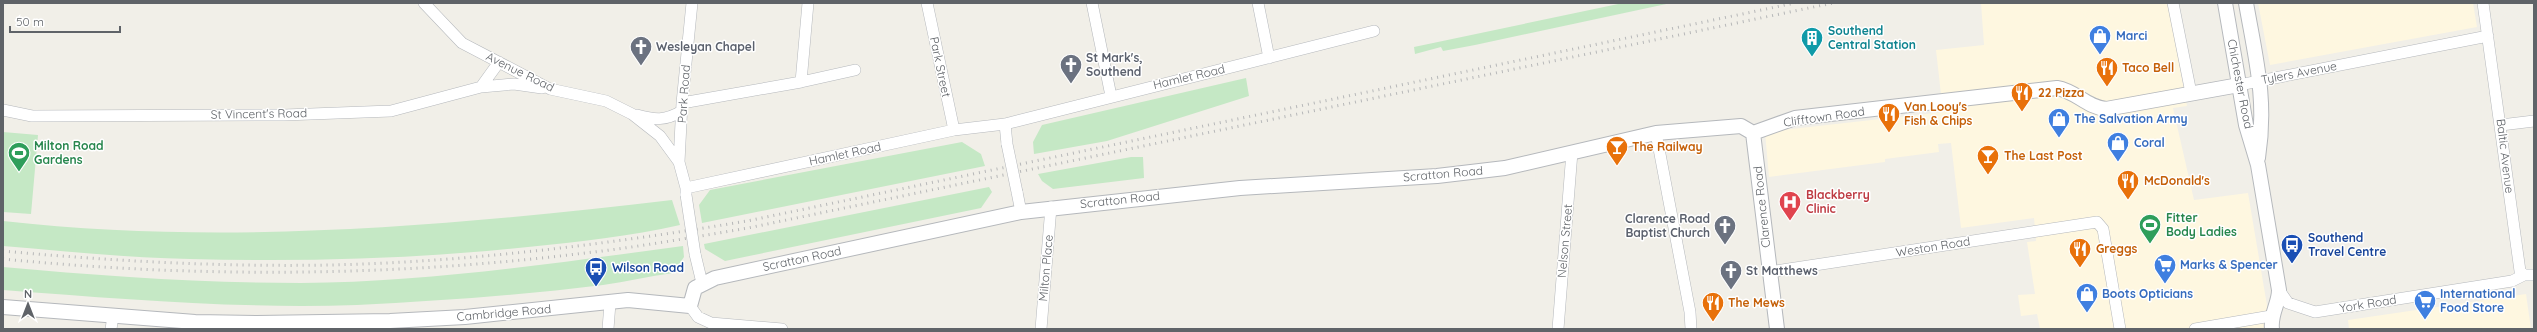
<svg xmlns="http://www.w3.org/2000/svg" width="2537" height="332" font-family="Quicksand,sans-serif">
<style>
.commercial{fill:#fef7e0}
.green{fill:#c5e8c5}
.lines{fill:none;stroke-linecap:round;stroke-linejoin:round}
.minor-casing{stroke:#b5b8bc;stroke-width:12}
.tertiary-casing{stroke:#b5b8bc;stroke-width:16}
.minor{stroke:#fff;stroke-width:11}
.tertiary{stroke:#fff;stroke-width:14}
.rail{stroke:#b6b7b8;stroke-width:3;stroke-dasharray:1 5;stroke-linecap:butt}
.minor-bridge-casing{stroke:#b5b8bc;stroke-width:12;stroke-linecap:butt}
.minor-bridge{stroke:#fff;stroke-width:11}
.labels{text-anchor:middle;stroke-width:3;stroke-linejoin:round;paint-order:stroke}
.culture-label{font-size:12px;font-weight:bold;fill:#0d838f;stroke:#fff;text-anchor:start}
.shop-label{font-size:12px;font-weight:bold;fill:#366cbe;stroke:#fff;text-anchor:start}
.worship-label{font-size:12px;font-weight:bold;fill:#5b616d;stroke:#fff;text-anchor:start}
.street-label{font-size:12px;fill:#5f6368;stroke:#fff}
.food-label{font-size:12px;font-weight:bold;fill:#c56008;stroke:#fff;text-anchor:start}
.leisure-label{font-size:12px;font-weight:bold;fill:#27864d;stroke:#fff;text-anchor:start}
.health-label{font-size:12px;font-weight:bold;fill:#be3a42;stroke:#fff;text-anchor:start}
.transit-label{font-size:12px;font-weight:bold;fill:#164399;stroke:#fff;text-anchor:start}
</style>
<rect width="100%" height="100%" fill="#f1efe8"/>
<path class="commercial" d="M1981 3H2168L2187 106 2173 108 2194 200 2248 193 2271 329H2040L2037 314 2021 316 2018 295 2035 294 2027 242 2036 241 2034 218 1961 228 1951 143 1938 144 1939 152 1885 159V162L1769 177 1765 132 1943 112 1936 50 1984 45Z
M2258 3H2473L2477 27 2270 65Z
M2526 294 2531 329H2349L2348 320Z"/>
<path class="green" d="M1623 3H1671L1475 45 1443 51 1441 47 1415 54 1414 47Z
M1246 78 1249 96 1107 141 1034 154 1033 142 1042 125Z
M3 132 38 135 31 214 3 212Z
M962 142 981 154 985 166 702 223 699 205 710 190Z
M1131 157H1143L1144 178 1053 189 1042 181 1038 174Z
M989 187 992 192 981 208 725 261 705 249 704 244Z
M672 200 680 225C630 236 579 242 528 247 416 259 303 262 190 259 128 258 65 251 3 246V221C226 246 451 226 672 200Z
M683 246 684 257 673 273C649 276 626 282 603 285 522 295 439 301 357 305 239 309 121 299 3 290V267C102 276 201 283 301 283 429 282 556 263 683 246Z"/>
<g class="lines">
<g class="minor-casing">
<path id="minor" d="M424 3 462 43 550 89 606 101 632 114 660 136 679 162 686 188V195
M927 3 954 130
M1092 3 1111 96
M1258 3 1269 58
M2173 3 2191 93
M2483 3 2520 271 2524 275
M801 82 855 70
M2239 85 2488 36
M481 87 514 84 542 88
M682 103 801 82 808 3
M3 110 32 116 284 115 391 111 481 87 499 62
M637 115C655 120 665 121 682 111
M1005 124 1007 144
M2501 125 2534 121
M1656 133 1690 312 1691 329
M679 162 682 103 692 3
M686 188 954 130 1005 124 1374 31
M1017 192 1021 212
M695 254 702 283
M1769 272 2097 222 2103 229 2120 329
M2279 290 2288 303 2315 312 2512 281 2524 275H2534
M690 306 698 317 711 323 782 329
M111 329 113 316
M608 329 610 303
M1041 329 1051 207
M1558 329 1572 152
M2195 329 2271 316"/>
</g>
<g class="tertiary-casing">
<path id="tertiary" d="M2225 3 2246 125 2258 165 2279 290C2279 304 2270 314 2272 329
M2246 3C2256 60 2267 100 2258 158
M1753 133 1795 118 2057 88C2076 91 2086 107 2106 109L2239 85
M1753 133 1777 329
M3 307 195 322 257 323 390 321 465 317 628 300 690 306 695 288 715 278 1021 212 1240 188 1437 176 1505 168 1656 133 1741 126 1753 133"/>
</g>
<use href="#minor" class="minor"/>
<use href="#tertiary" class="tertiary"/>
<path class="rail" d="M3 251C111 261 221 267 329 265 469 262 609 244 747 221L1795 3
M3 259C196 278 392 277 585 253 639 247 694 237 748 228L1833 3"/>
<g class="minor-bridge-casing">
<path id="minor-bridge" d="M1007 144 1017 192
M686 195 695 254"/>
</g>
<use href="#minor-bridge" class="minor-bridge"/>
</g>
<defs>
<g id="shop-pin" transform="scale(1.15)"><path d="M0 17L-7.5 6A9.5 9.5 0 1 1 7.5 6Z" fill="#3f7fe0" stroke="#fff"/><path d="M-5-2.5h2.3a2.7 3.5 0 0 1 5.4 0H5L5.5 6h-11ZM-1.5-2.5h3a1.5 2.3 0 0 0-3 0Z" fill="#fff"/></g>
<g id="building-pin" transform="scale(1.15)"><path d="M0 17L-7.5 6A9.5 9.5 0 1 1 7.5 6Z" fill="#0f9aa8" stroke="#fff"/><path d="M-4-6H4V6H1V3H-1V6H-4ZM-2.5-4.3h1.7v1.8h-1.7ZM.8-4.3h1.7v1.8H.8ZM-2.5-1h1.7V.8h-1.7ZM.8-1h1.7V.8H.8Z" fill="#fff"/></g>
<g id="church-pin" transform="scale(1.15)"><path d="M0 17L-7.5 6A9.5 9.5 0 1 1 7.5 6Z" fill="#6b7280" stroke="#fff"/><path d="M-1.2-6h2.4v3.5h3.3v2.4h-3.3V6h-2.4V-.1h-3.3v-2.4h3.3Z" fill="#fff"/></g>
<g id="restaurant-pin" transform="scale(1.15)"><path d="M0 17L-7.5 6A9.5 9.5 0 1 1 7.5 6Z" fill="#e8710a" stroke="#fff"/><path d="M-5-6h1v4h1v-4h1v4h1v-4h1v5L-1.5 .5V6h-2V.5L-5-1ZM5-6V6H3V1.5H1.5Q1.5-4 5-6Z" fill="#fff"/></g>
<g id="bar-pin" transform="scale(1.15)"><path d="M0 17L-7.5 6A9.5 9.5 0 1 1 7.5 6Z" fill="#e8710a" stroke="#fff"/><path d="M-6-5H6L.8 .8V4.5H3.5V6h-7V4.5H-.8V.8Z" fill="#fff"/></g>
<g id="stadium-pin" transform="scale(1.15)"><path d="M0 17L-7.5 6A9.5 9.5 0 1 1 7.5 6Z" fill="#2e9e5b" stroke="#fff"/><path d="M0-5a6.5 5 0 1 0 0 10a6.5 5 0 1 0 0-10ZM-3.5-1.8h7v3.6h-7Z" fill="#fff"/></g>
<g id="hospital-pin" transform="scale(1.15)"><path d="M0 17L-7.5 6A9.5 9.5 0 1 1 7.5 6Z" fill="#e0444e" stroke="#fff"/><path d="M-5-5h3v3.5h4V-5h3V5h-3V1.5h-4V5h-3Z" fill="#fff"/></g>
<g id="bus-pin" transform="scale(1.15)"><path d="M0 17L-7.5 6A9.5 9.5 0 1 1 7.5 6Z" fill="#1a4fb4" stroke="#fff"/><path d="M-5-6H5V4H4V6H2V4H-2V6H-4V4H-5ZM-3.5-4V0h7V-4ZM-3.5 1.2v1.5H-2V1.2ZM2 1.2v1.5H3.5V1.2Z" fill="#fff"/></g>
<g id="supermarket-pin" transform="scale(1.15)"><path d="M0 17L-7.5 6A9.5 9.5 0 1 1 7.5 6Z" fill="#3f7fe0" stroke="#fff"/><path d="M-6-5.5h2.5l.6 2H6L4.5 2H-2.5L-4.4-4H-6ZM-1.5 3.2a1.3 1.3 0 1 0 .1 0ZM3 3.2a1.3 1.3 0 1 0 .1 0Z" fill="#fff"/></g>
</defs>
<g fill-rule="evenodd">
<use href="#shop-pin" x="2100" y="36"/>
<use href="#building-pin" x="1812" y="38"/>
<use href="#church-pin" x="641" y="47"/>
<use href="#church-pin" x="1071" y="65"/>
<use href="#restaurant-pin" x="2107" y="68"/>
<use href="#restaurant-pin" x="2022" y="93"/>
<use href="#restaurant-pin" x="1889" y="114"/>
<use href="#shop-pin" x="2059" y="119"/>
<use href="#shop-pin" x="2118" y="143"/>
<use href="#bar-pin" x="1617" y="147"/>
<use href="#stadium-pin" x="19" y="153"/>
<use href="#bar-pin" x="1988" y="156"/>
<use href="#restaurant-pin" x="2128" y="181"/>
<use href="#hospital-pin" x="1790" y="202"/>
<use href="#stadium-pin" x="2150" y="225"/>
<use href="#church-pin" x="1725" y="226"/>
<use href="#bus-pin" x="2292" y="245"/>
<use href="#restaurant-pin" x="2080" y="249"/>
<use href="#supermarket-pin" x="2165" y="265"/>
<use href="#bus-pin" x="596" y="268"/>
<use href="#church-pin" x="1731" y="271"/>
<use href="#shop-pin" x="2087" y="294"/>
<use href="#supermarket-pin" x="2425" y="301"/>
<use href="#restaurant-pin" x="1713" y="303"/>
</g>
<g class="labels">
<g class="culture-label">
<text x="1828" y="35">Southend<tspan x="1828" dy="14">Central Station</tspan></text>
</g>
<g class="shop-label">
<text x="2116" y="40">Marci</text>
<text x="2074" y="123">The Salvation Army</text>
<text x="2134" y="147">Coral</text>
<text x="2180" y="269">Marks &amp; Spencer</text>
<text x="2102" y="298">Boots Opticians</text>
<text x="2440" y="298">International<tspan x="2440" dy="14">Food Store</tspan></text>
</g>
<g class="worship-label">
<text x="656" y="51">Wesleyan Chapel</text>
<text x="1086" y="62">St Mark's,<tspan x="1086" dy="14">Southend</tspan></text>
<text x="1710" y="223" text-anchor="end">Clarence Road<tspan x="1710" dy="14">Baptist Church</tspan></text>
<text x="1746" y="275">St Matthews</text>
</g>
<g class="street-label">
<text transform="translate(940 67) rotate(78)" y="4">Park Street</text>
<text transform="translate(520 72) rotate(26)" y="4">Avenue Road</text>
<text transform="translate(2299 73) rotate(-11)" y="4">Tylers Avenue</text>
<text transform="translate(1189 77) rotate(-13)" y="4">Hamlet Road</text>
<text transform="translate(2240 84) rotate(79)" y="4">Chichester Road</text>
<text transform="translate(684 94) rotate(-86)" y="4">Park Road</text>
<text transform="translate(259 114) rotate(-1)" y="4">St Vincent's Road</text>
<text transform="translate(1824 117) rotate(-8)" y="4">Clifftown Road</text>
<text transform="translate(845 154) rotate(-12)" y="4">Hamlet Road</text>
<text transform="translate(2505 156) rotate(83)" y="4">Baltic Avenue</text>
<text transform="translate(1443 174) rotate(-5)" y="4">Scratton Road</text>
<text transform="translate(1120 200) rotate(-6)" y="4">Scratton Road</text>
<text transform="translate(1762 207) rotate(-96)" y="4">Clarence Road</text>
<text transform="translate(1565 241) rotate(-85)" y="4">Nelson Street</text>
<text transform="translate(1933 247) rotate(-9)" y="4">Weston Road</text>
<text transform="translate(802 259) rotate(-12)" y="4">Scratton Road</text>
<text transform="translate(1046 268) rotate(-85)" y="4">Milton Place</text>
<text transform="translate(2368 304) rotate(-9)" y="4">York Road</text>
<text transform="translate(504 313) rotate(-5)" y="4">Cambridge Road</text>
</g>
<g class="food-label">
<text x="2122" y="72">Taco Bell</text>
<text x="2038" y="97">22 Pizza</text>
<text x="1904" y="111">Van Looy's<tspan x="1904" dy="14">Fish &amp; Chips</tspan></text>
<text x="1632" y="151">The Railway</text>
<text x="2004" y="160">The Last Post</text>
<text x="2144" y="185">McDonald's</text>
<text x="2096" y="253">Greggs</text>
<text x="1728" y="307">The Mews</text>
</g>
<g class="leisure-label">
<text x="34" y="150">Milton Road<tspan x="34" dy="14">Gardens</tspan></text>
<text x="2166" y="222">Fitter<tspan x="2166" dy="14">Body Ladies</tspan></text>
</g>
<g class="health-label">
<text x="1806" y="199">Blackberry<tspan x="1806" dy="14">Clinic</tspan></text>
</g>
<g class="transit-label">
<text x="2308" y="242">Southend<tspan x="2308" dy="14">Travel Centre</tspan></text>
<text x="612" y="272">Wilson Road</text>
</g>
</g>
<rect width="2537" height="332" fill="none" stroke="#5f6368" stroke-width="8"/>
<g transform="translate(28 304)" stroke="#ffffff" stroke-width="3" paint-order="stroke">
<path d="M0-3L7 15L0 10L-7 15Z" fill="#5f6368"/>
<text y="-6" font-size="11" font-weight="bold" text-anchor="middle" fill="#5f6368">N</text>
</g>
<path d="M10 26v6h110v-6" fill="none" stroke="#5f6368" stroke-width="2"/>
<text x="16" y="26" font-size="12" fill="#5f6368" stroke="#ffffff" stroke-width="3" paint-order="stroke">50 m</text>
</svg>
